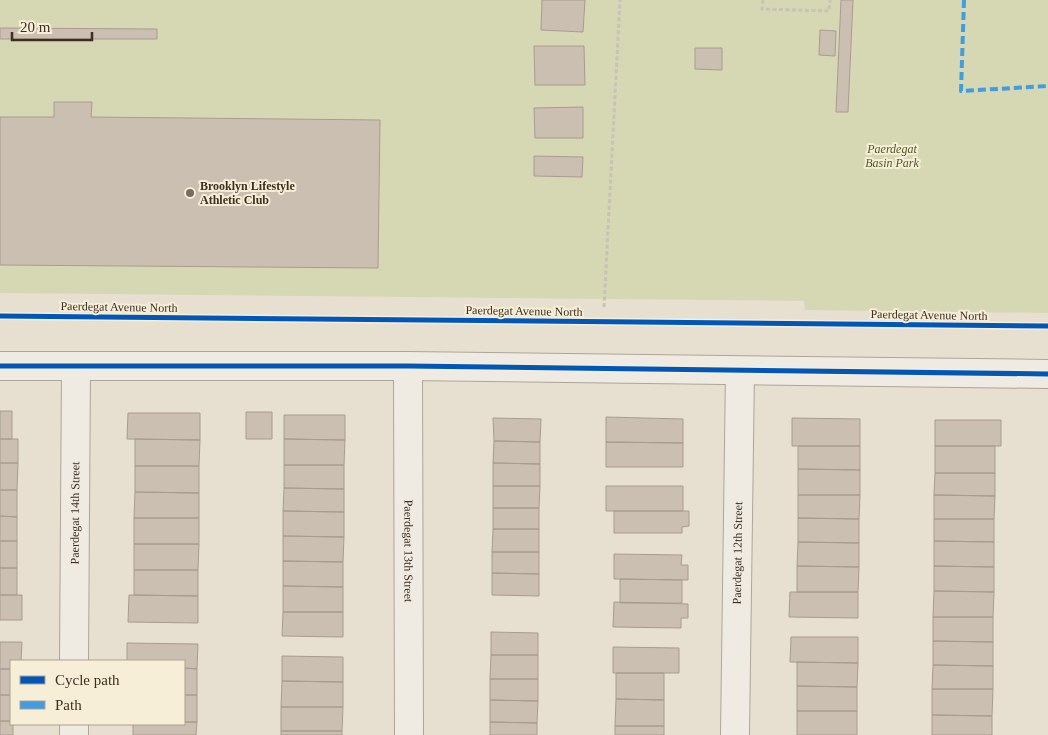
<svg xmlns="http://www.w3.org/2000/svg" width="1048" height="735" font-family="Georgia,serif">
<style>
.green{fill:#d6d7b3}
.building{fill:#cbbfb2;stroke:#a89c90}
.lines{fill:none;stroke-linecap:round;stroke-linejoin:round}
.minor-casing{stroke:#ada599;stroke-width:30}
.path{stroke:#c8c2b9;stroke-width:3;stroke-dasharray:4 2.5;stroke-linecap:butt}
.minor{stroke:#efebe3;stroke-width:28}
.quiet{stroke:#3f9de0;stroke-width:4;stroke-dasharray:8 4;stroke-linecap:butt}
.cycleway-casing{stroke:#f7eed8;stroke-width:8}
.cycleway{stroke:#0057b8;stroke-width:5}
.poi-dot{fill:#786c5e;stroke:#f7eed8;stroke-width:2}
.labels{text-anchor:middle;stroke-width:4;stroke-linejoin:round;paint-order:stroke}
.park-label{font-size:12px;font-style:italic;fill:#4d5a26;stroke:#f7eed8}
.poi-label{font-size:12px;font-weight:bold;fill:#3d2e20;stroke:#f7eed8;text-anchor:start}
.street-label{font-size:12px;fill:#3d2e20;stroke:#f7eed8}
</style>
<rect width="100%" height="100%" fill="#e7e0d1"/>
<path class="green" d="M0 0H1048V313L805 310 804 301 0 293Z"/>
<path class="building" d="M542 0H585L583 32 541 30Z
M841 0H853L848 112H836Z
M0 28 157 29V39H0Z
M820 30 836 31 835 56 819 55Z
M534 46H584L585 85H535Z
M695 48H722V70L695 69Z
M54 102H92L91 117 380 120 378 268 0 265V117H54Z
M583 107V138H535L534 108Z
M534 156 583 157 582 177 534 176Z
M0 411H12V439H0Z
M246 412H272V439H246Z
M128 413H200V440L127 439Z
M284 415H345V440L284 439Z
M606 417 683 419V443L606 442Z
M493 418 541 419 540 442 494 441Z
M792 418 860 419V446H792Z
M935 420H1001V446H935Z
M0 439H18V463H0Z
M135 439 200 440 199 466H135Z
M284 439 345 440 344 465H284Z
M494 441 540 442V464L493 463Z
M606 442 683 443V467H606Z
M798 446H860V470L798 469Z
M935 446H995V473H935Z
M0 463H18L17 490H0Z
M493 463 540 464V486H493Z
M284 465H344V489L284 488Z
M135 466H199V493L135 492Z
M798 469 860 470V495H798Z
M935 473H995V496L934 495Z
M493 486H540L539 508H493Z
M606 486H683V511H606Z
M284 488 344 489V512L283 511Z
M0 490H17V517L0 516Z
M135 492 199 493V518H134Z
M798 495H860L859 519 798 518Z
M934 495 995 496 994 519H934Z
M493 508H539V529H493Z
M283 511 344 512V537L283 536Z
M614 511H689V526L682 527V533H614Z
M0 516 17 517V541H0Z
M134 518H199V544H134Z
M798 518 859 519V543L798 542Z
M934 519H994V542L934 541Z
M493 529H539V552H492Z
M283 536 344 537 343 562 283 561Z
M0 541H17V568H0Z
M934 541 994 542V567L934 566Z
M798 542 859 543V567L797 566Z
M134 544H199L198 570H134Z
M492 552H539V574L492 573Z
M614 554 682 555 681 565H688V580L614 579Z
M283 561 343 562V587L283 586Z
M797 566 859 567 858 592H797Z
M934 566 994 567V592L934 591Z
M0 568H17V595H0Z
M134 570H198V596L134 595Z
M492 573 539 574V596L492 595Z
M620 579 682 580V603H620Z
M283 586 343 587V612H283Z
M934 591 994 592 993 617H933Z
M790 592H858V618L789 617Z
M0 595H22V620H0Z
M129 595 198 596V623L128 622Z
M614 602 688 604V618H681V628L613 627Z
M283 612H343V637L282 636Z
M933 617H993V642L933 641Z
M491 632 538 633V655H491Z
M791 637H858V663L790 662Z
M933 641 993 642V666L933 665Z
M0 642H22L21 661H11V669H0Z
M127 643 198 644 197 669 184 668V661H127Z
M613 647 679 648V673H613Z
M491 655H538V679H490Z
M282 656 343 657V682L282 681Z
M797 662 858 663 857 687 797 686Z
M933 665 993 666V689H932Z
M184 668 197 669V695H184Z
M0 669H11V695H0Z
M616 673H664V700L616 699Z
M490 679H538V701L490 700Z
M282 681 343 682V707H281Z
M797 686 857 687V711H797Z
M932 689H993L992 716 932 715Z
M0 695H11V721H0Z
M184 695H197V722H184Z
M616 699 664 700V726H615Z
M490 700 538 701 537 723 490 722Z
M281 707H343L342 731H281Z
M797 711H857V735H797Z
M932 715 992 716V735H932Z
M0 721H11V724H13V735H0Z
M184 722H197L196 735H133V724H184Z
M490 722 537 723V735H490Z
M615 726H664V735H615Z
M281 731H342V735H281Z"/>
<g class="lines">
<g class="minor-casing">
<g id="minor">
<path d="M0 366H408L1048 374"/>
<path id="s1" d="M408 366 409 735"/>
<path id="s2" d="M74 661 76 367"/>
<path d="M74 735V724"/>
<path id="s3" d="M735 735 740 371"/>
</g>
</g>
<path class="path" d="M763 0 762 9 829 11 830 0
M604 307 620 0"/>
<use href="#minor" class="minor"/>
<path class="quiet" d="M964 0 961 91 1048 86"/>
<g class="cycleway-casing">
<path id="cycleway" d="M0 316 1048 326
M0 366H408L1048 374"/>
</g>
<use href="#cycleway" class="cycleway"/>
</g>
<circle class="poi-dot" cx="190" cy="193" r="5"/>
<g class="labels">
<g class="park-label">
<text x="892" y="153">Paerdegat<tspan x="892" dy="14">Basin Park</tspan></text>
</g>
<g class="poi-label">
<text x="200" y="190">Brooklyn Lifestyle<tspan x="200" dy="14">Athletic Club</tspan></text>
</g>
<g class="street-label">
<text transform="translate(119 307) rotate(1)" y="4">Paerdegat Avenue North</text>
<text transform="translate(524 311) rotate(1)" y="4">Paerdegat Avenue North</text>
<text transform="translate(929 315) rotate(1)" y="4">Paerdegat Avenue North</text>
<text dy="4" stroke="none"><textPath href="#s2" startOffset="148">Paerdegat 14th Street</textPath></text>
<text dy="4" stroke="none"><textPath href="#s1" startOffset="185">Paerdegat 13th Street</textPath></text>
<text dy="4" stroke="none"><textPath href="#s3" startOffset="182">Paerdegat 12th Street</textPath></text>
</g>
</g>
<rect x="10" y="660" width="175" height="65" fill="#f7eed8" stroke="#ada18e"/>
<rect x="20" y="676" width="25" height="8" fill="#0057b8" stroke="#ada18e"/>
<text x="55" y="685" font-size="15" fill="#3d2e20">Cycle path</text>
<rect x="20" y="701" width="25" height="8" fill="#3f9de0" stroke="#ada18e"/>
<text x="55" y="710" font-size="15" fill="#3d2e20">Path</text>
<path d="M12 32v8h80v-8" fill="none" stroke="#3d2e20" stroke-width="2.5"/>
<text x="20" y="32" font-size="15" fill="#3d2e20" stroke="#f7eed8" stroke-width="4" paint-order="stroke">20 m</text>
</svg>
